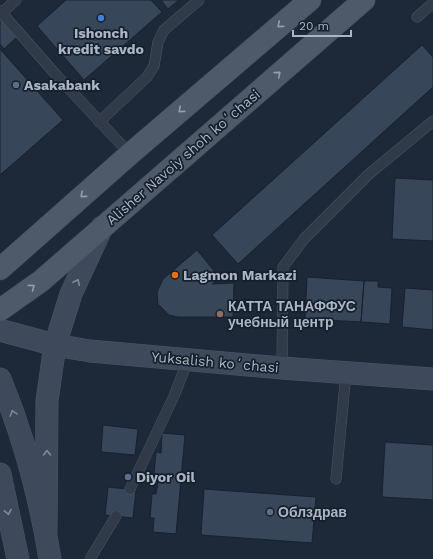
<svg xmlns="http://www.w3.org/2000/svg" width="433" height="559" font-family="'Work Sans',sans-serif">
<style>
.building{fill:#384659;stroke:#18212e}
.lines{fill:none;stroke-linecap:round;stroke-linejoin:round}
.service-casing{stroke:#4b5563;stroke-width:11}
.secondary-casing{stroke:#4b5563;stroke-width:23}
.primary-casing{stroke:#3a4351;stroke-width:23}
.service{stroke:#303a48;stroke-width:10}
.secondary{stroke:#3e495c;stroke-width:22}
.primary{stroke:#4e5969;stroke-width:22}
.oneway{stroke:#939eaf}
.oneway2{stroke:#7f8a9c}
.shop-dot{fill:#3f7fe0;stroke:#161f2c;stroke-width:1.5}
.service-dot{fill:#5c6f8a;stroke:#161f2c;stroke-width:1.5}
.food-dot{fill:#e8710a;stroke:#161f2c;stroke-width:1.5}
.education-dot{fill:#8d6e63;stroke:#161f2c;stroke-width:1.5}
.labels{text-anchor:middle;stroke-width:3.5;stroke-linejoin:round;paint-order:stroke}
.poi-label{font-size:14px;font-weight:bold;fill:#aab5c6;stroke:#161f2c;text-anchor:start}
.street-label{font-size:14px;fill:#aab5c6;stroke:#161f2c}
</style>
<rect width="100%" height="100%" fill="#1d2838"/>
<path class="building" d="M66 0H151L162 12 84 80 37 26Z
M161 0H179L168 9Z
M0 17 17 37 4 49 0 44Z
M422 45 433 57V87L238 264 212 235Z
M0 49 63 120 0 175Z
M395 178 433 180V241L392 239Z
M197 250 220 278 212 284 234 283 233 317H178L169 315 158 304 157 292 163 279Z
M307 277 364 281 361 322 305 319Z
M364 281H378V287L392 288 390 324 361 322Z
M405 288 433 290V330L402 327Z
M103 425 138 429 135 455 101 452Z
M162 433 185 435 176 534 153 532 154 518H150L152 494H156L159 474H154L156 452 161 453Z
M385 442 433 445V500L382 497Z
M108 487 136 490 133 518 105 515Z
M204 489 316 497 312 543 201 535Z"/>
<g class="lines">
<g class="service-casing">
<path id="service" d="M0 11 58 77 130 154
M2 13 16 0
M417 17 433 3
M99 122 147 77 154 66 158 42 164 30 199 0
M282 368 283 267 304 239 369 174 433 121
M336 479 346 373
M130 489 174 396 188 360
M90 559 116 516"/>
</g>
<g class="secondary-casing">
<path id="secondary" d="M0 330 55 345 90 351 282 368 433 379
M0 379C24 437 40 497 50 559
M0 474 18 559
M46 534 47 401 55 345 71 294 102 227"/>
</g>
<g class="primary-casing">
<path id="primary" d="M0 269 130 154 310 0
M0 310 41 281 364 0"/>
</g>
<use href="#service" class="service"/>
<use href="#secondary" class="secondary"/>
<use href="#primary" class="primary"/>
</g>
<defs><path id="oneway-chevron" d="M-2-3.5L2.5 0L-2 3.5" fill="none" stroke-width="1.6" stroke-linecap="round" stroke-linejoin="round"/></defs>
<g class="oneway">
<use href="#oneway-chevron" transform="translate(280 25) rotate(139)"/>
<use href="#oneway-chevron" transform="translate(278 74) rotate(-41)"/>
<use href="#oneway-chevron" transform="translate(181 110) rotate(139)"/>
<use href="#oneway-chevron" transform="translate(83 195) rotate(139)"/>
<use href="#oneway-chevron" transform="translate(32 287) rotate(-37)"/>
</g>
<g class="oneway2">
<use href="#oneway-chevron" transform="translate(77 282) rotate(-65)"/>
<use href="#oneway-chevron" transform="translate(13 413) rotate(-108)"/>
<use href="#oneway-chevron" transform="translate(47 453) rotate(-90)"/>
<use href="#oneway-chevron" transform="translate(8 512) rotate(79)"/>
</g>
<circle class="shop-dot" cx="101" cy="18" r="4"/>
<g class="service-dot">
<circle cx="16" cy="85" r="4"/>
<circle cx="128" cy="477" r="4"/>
<circle cx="270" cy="512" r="4"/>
</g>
<circle class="food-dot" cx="175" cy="275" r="4"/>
<circle class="education-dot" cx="220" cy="314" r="4"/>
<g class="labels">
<g class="poi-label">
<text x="101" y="38" text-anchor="middle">Ishonch<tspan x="101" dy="16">kredit savdo</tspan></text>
<text x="24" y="90">Asakabank</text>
<text x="183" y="280">Lagmon Markazi</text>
<text x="228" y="311">КАТТА ТАНАФФУС<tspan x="228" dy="16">учебный центр</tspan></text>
<text x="136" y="482">Diyor Oil</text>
<text x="278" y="517">Облздрав</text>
</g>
<g class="street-label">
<text transform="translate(183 157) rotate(-41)" y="5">Alisher Navoiy shoh koʻchasi</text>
<text transform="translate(215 362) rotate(5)" y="5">Yuksalish koʻchasi</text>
</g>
</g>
<path d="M293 30v6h58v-6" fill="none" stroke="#aab5c6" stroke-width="2"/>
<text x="299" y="30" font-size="12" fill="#aab5c6" stroke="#161f2c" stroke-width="3" paint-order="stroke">20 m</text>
</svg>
